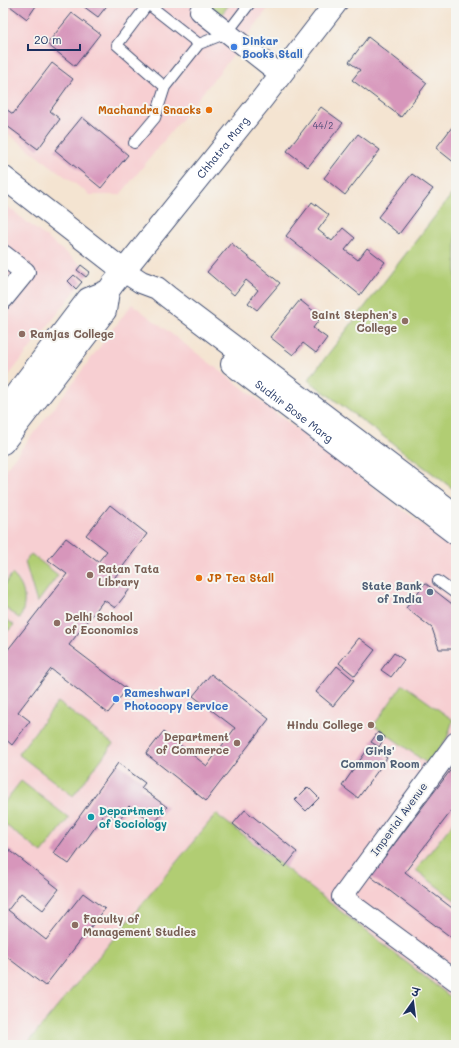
<svg xmlns="http://www.w3.org/2000/svg" width="459" height="1048" font-family="Mali,'Playpen Sans Deva',sans-serif">
<style>
.built{fill:#f7cfd2}
.green{fill:#b1cd73;stroke:#667e68}
.building{fill:#d796bb}
.lines{fill:none;stroke-linecap:round;stroke-linejoin:round}
.service-casing{stroke:#3c4a6f;stroke-width:12}
.minor-casing{stroke:#3c4a6f;stroke-width:22}
.tertiary-casing{stroke:#3c4a6f;stroke-width:24}
.service{stroke:#fff;stroke-width:10}
.minor{stroke:#fff;stroke-width:20}
.tertiary{stroke:#fff;stroke-width:22}
.shop-dot{fill:#3f7fe0;stroke:#f6f6f2;stroke-width:1.5}
.food-dot{fill:#e8710a;stroke:#f6f6f2;stroke-width:1.5}
.education-dot{fill:#8d6e63;stroke:#f6f6f2;stroke-width:1.5}
.service-dot{fill:#5c6f8a;stroke:#f6f6f2;stroke-width:1.5}
.culture-dot{fill:#0f9aa8;stroke:#f6f6f2;stroke-width:1.5}
.labels{text-anchor:middle;stroke-width:4;stroke-linejoin:round;paint-order:stroke}
.number-label{font-size:9px;fill:#4a4975}
.shop-label{font-size:11px;font-weight:bold;fill:#366cbe;stroke:#f6f6f2;text-anchor:start}
.food-label{font-size:11px;font-weight:bold;fill:#c56008;stroke:#f6f6f2;text-anchor:end}
.street-label{font-size:11px;fill:#1b2f5e;stroke:#f6f6f2}
.education-label{font-size:11px;font-weight:bold;fill:#785e54;stroke:#f6f6f2;text-anchor:start}
.service-label{font-size:11px;font-weight:bold;fill:#4e5e75;stroke:#f6f6f2;text-anchor:end}
.culture-label{font-size:11px;font-weight:bold;fill:#0d838f;stroke:#f6f6f2;text-anchor:start}
</style>
<rect width="100%" height="100%" fill="#f6f6f2"/>
<filter id="ink" filterUnits="userSpaceOnUse"><feTurbulence type="fractalNoise" baseFrequency=".025" numOctaves="2"/><feDisplacementMap in="SourceGraphic" scale="8" xChannelSelector="R" yChannelSelector="G"/><feConvolveMatrix kernelMatrix="1 2 1 2 8 2 1 2 1" color-interpolation-filters="sRGB"/></filter>
<filter id="wash" filterUnits="userSpaceOnUse"><feTurbulence type="fractalNoise" baseFrequency=".012" numOctaves="4" result="noise"/><feDisplacementMap in="SourceGraphic" scale="16" xChannelSelector="R" yChannelSelector="G"/><feGaussianBlur stdDeviation="0.9" result="paint"/><feColorMatrix in="noise" values="0 0 0 0 0 0 0 0 0 0 0 0 0 0 0 0 0 1.4 0 .05"/><feComposite in="paint" operator="in"/></filter>
<g filter="url(#wash)">
<rect width="100%" height="100%" fill="#f4e4d1"/>
<path class="built" d="M3 3H272L234 54 120 195H90L3 130Z
M3 203 90 272 3 383Z
M132 304 456 550V1045H3V472L56 405Z"/>
<path class="green" d="M202 3H230L220 17Z
M456 189V491L308 380Z
M31 554 58 575 37 603 25 562Z
M12 574C26 587 27 602 20 619L3 606V587Z
M3 617 14 625 8 631 3 633Z
M403 684 453 720 447 738 428 764 374 725Z
M58 702 113 744 73 796 18 754Z
M21 781 69 818 42 853 3 823V804Z
M216 814 456 1001V1045H26Z
M456 819V901L416 870Z"/>
<g id="blocks">
<path class="building" d="M6 3H38L27 19Z
M79 3H109L98 17Z
M72 13 100 34 75 66 47 44Z
M368 37 427 83 401 117 352 80 360 70 349 62Z
M52 63 73 79 50 111 60 119 38 149 3 123V107L13 114Z
M321 107 343 123 308 167 287 151Z
M82 117 128 155 101 188 55 150Z
M456 122V164L436 148Z
M358 134 380 150 345 195 324 178Z
M412 174 433 189 399 234 378 217Z
M312 202 329 215 318 230 332 241 343 228 355 238 345 250 358 260 367 248 385 262 360 295 286 236Z
M231 243 280 283 257 310 248 303 258 290 246 280 234 295 207 272Z
M81 265 90 272 86 277 77 270Z
M74 275 82 282 76 289 68 281Z
M300 300 321 317 313 328 327 338 316 353 303 343 293 355 270 337Z
M110 505 147 534 115 577 130 589 115 608 104 600 69 645 127 689 108 713 51 669 18 712 30 721 12 745 3 737V656L67 574 48 560 66 538 98 562 107 551 86 535Z
M425 583 456 607V649H439L432 628 406 608Z
M359 638 375 650 355 676 339 663Z
M394 653 404 660 391 677 381 670Z
M337 666 354 680 333 706 316 692Z
M211 674 269 719 206 801 146 754 163 732 207 766 235 728 193 696Z
M378 732 385 737 379 747 371 742Z
M370 746 387 758 358 798 342 786Z
M118 763 145 783 141 788 167 807 154 824 129 806 118 821 106 812 69 864 53 853Z
M456 763V805L405 872 456 911V941L370 876Z
M308 787 319 798 306 811 295 800Z
M245 810 297 852 285 867 233 824Z
M3 845 59 889 43 910 21 893 8 910 46 940 83 893 105 909 45 986 3 954Z"/>
</g>
</g>
<g filter="url(#ink)">
<use href="#blocks" fill-opacity="0" stroke="#3c4a6f" stroke-width="1"/>
<g class="lines">
<g class="service-casing">
<path id="service" d="M165 87 117 45 148 4 199 44
M134 143 155 118 165 87 199 44 227 33 250 3
M438 581 456 594"/>
</g>
<g class="minor-casing">
<path id="minor" d="M200 11 281 75
M3 255 25 272 3 299
M456 742 342 897 456 981"/>
</g>
<g class="tertiary-casing">
<g id="tertiary">
<path d="M3 177 124 271 141 282 157 288 168 297 456 515"/>
<path id="s1" d="M232 364 456 534"/>
<path id="s2" d="M3 411 88 299 108 291 113 284 262 99 336 3"/>
<path d="M3 443 105 311 108 291"/>
</g>
</g>
<use href="#service" class="service"/>
<use href="#minor" class="minor"/>
<use href="#tertiary" class="tertiary"/>
</g>
</g>
<g class="shop-dot">
<circle cx="234" cy="47" r="4"/>
<circle cx="116" cy="699" r="4"/>
</g>
<g class="food-dot">
<circle cx="209" cy="110" r="4"/>
<circle cx="199" cy="578" r="4"/>
</g>
<g class="education-dot">
<circle cx="405" cy="321" r="4"/>
<circle cx="22" cy="334" r="4"/>
<circle cx="90" cy="575" r="4"/>
<circle cx="57" cy="623" r="4"/>
<circle cx="371" cy="725" r="4"/>
<circle cx="237" cy="743" r="4"/>
<circle cx="75" cy="925" r="4"/>
</g>
<g class="service-dot">
<circle cx="430" cy="592" r="4"/>
<circle cx="380" cy="738" r="4"/>
</g>
<circle class="culture-dot" cx="91" cy="817" r="4"/>
<g class="labels">
<g class="number-label">
<text x="323" y="129">44/2</text>
</g>
<g class="shop-label">
<text x="242" y="45">Dinkar<tspan x="242" dy="13">Books Stall</tspan></text>
<text x="124" y="697">Rameshwari<tspan x="124" dy="13">Photocopy Service</tspan></text>
</g>
<g class="food-label">
<text x="201" y="114">Machandra Snacks</text>
<text x="207" y="582" text-anchor="start">JP Tea Stall</text>
</g>
<g class="street-label">
<text dy="4" stroke="none"><textPath href="#s2" startOffset="346">Chhatra Marg</textPath></text>
<text dy="4" stroke="none"><textPath href="#s1" startOffset="78">Sudhir Bose Marg</textPath></text>
<text transform="translate(399 819) rotate(-54)" y="4">Imperial Avenue</text>
</g>
<g class="education-label">
<text x="397" y="319" text-anchor="end">Saint Stephen's<tspan x="397" dy="13">College</tspan></text>
<text x="30" y="338">Ramjas College</text>
<text x="98" y="573">Ratan Tata<tspan x="98" dy="13">Library</tspan></text>
<text x="65" y="621">Delhi School<tspan x="65" dy="13">of Economics</tspan></text>
<text x="363" y="729" text-anchor="end">Hindu College</text>
<text x="229" y="741" text-anchor="end">Department<tspan x="229" dy="13">of Commerce</tspan></text>
<text x="83" y="923">Faculty of<tspan x="83" dy="13">Management Studies</tspan></text>
</g>
<g class="service-label">
<text x="422" y="590">State Bank<tspan x="422" dy="13">of India</tspan></text>
<text x="380" y="755" text-anchor="middle">Girls'<tspan x="380" dy="13">Common Room</tspan></text>
</g>
<g class="culture-label">
<text x="99" y="815">Department<tspan x="99" dy="13">of Sociology</tspan></text>
</g>
</g>
<rect width="459" height="1048" fill="none" stroke="#f6f6f2" stroke-width="16"/>
<g transform="translate(413 1002) rotate(14)" stroke="#f6f6f2" stroke-width="3" paint-order="stroke">
<path d="M0-3L7 15L0 10L-7 15Z" fill="#1b2f5e"/>
<text y="-6" font-size="11" font-weight="bold" text-anchor="middle" fill="#1b2f5e">उ</text>
</g>
<path d="M28 44v6h52v-6" fill="none" stroke="#1b2f5e" stroke-width="2"/>
<text x="34" y="44" font-size="12" fill="#1b2f5e" stroke="#f6f6f2" stroke-width="3" paint-order="stroke">20 m</text>
</svg>
